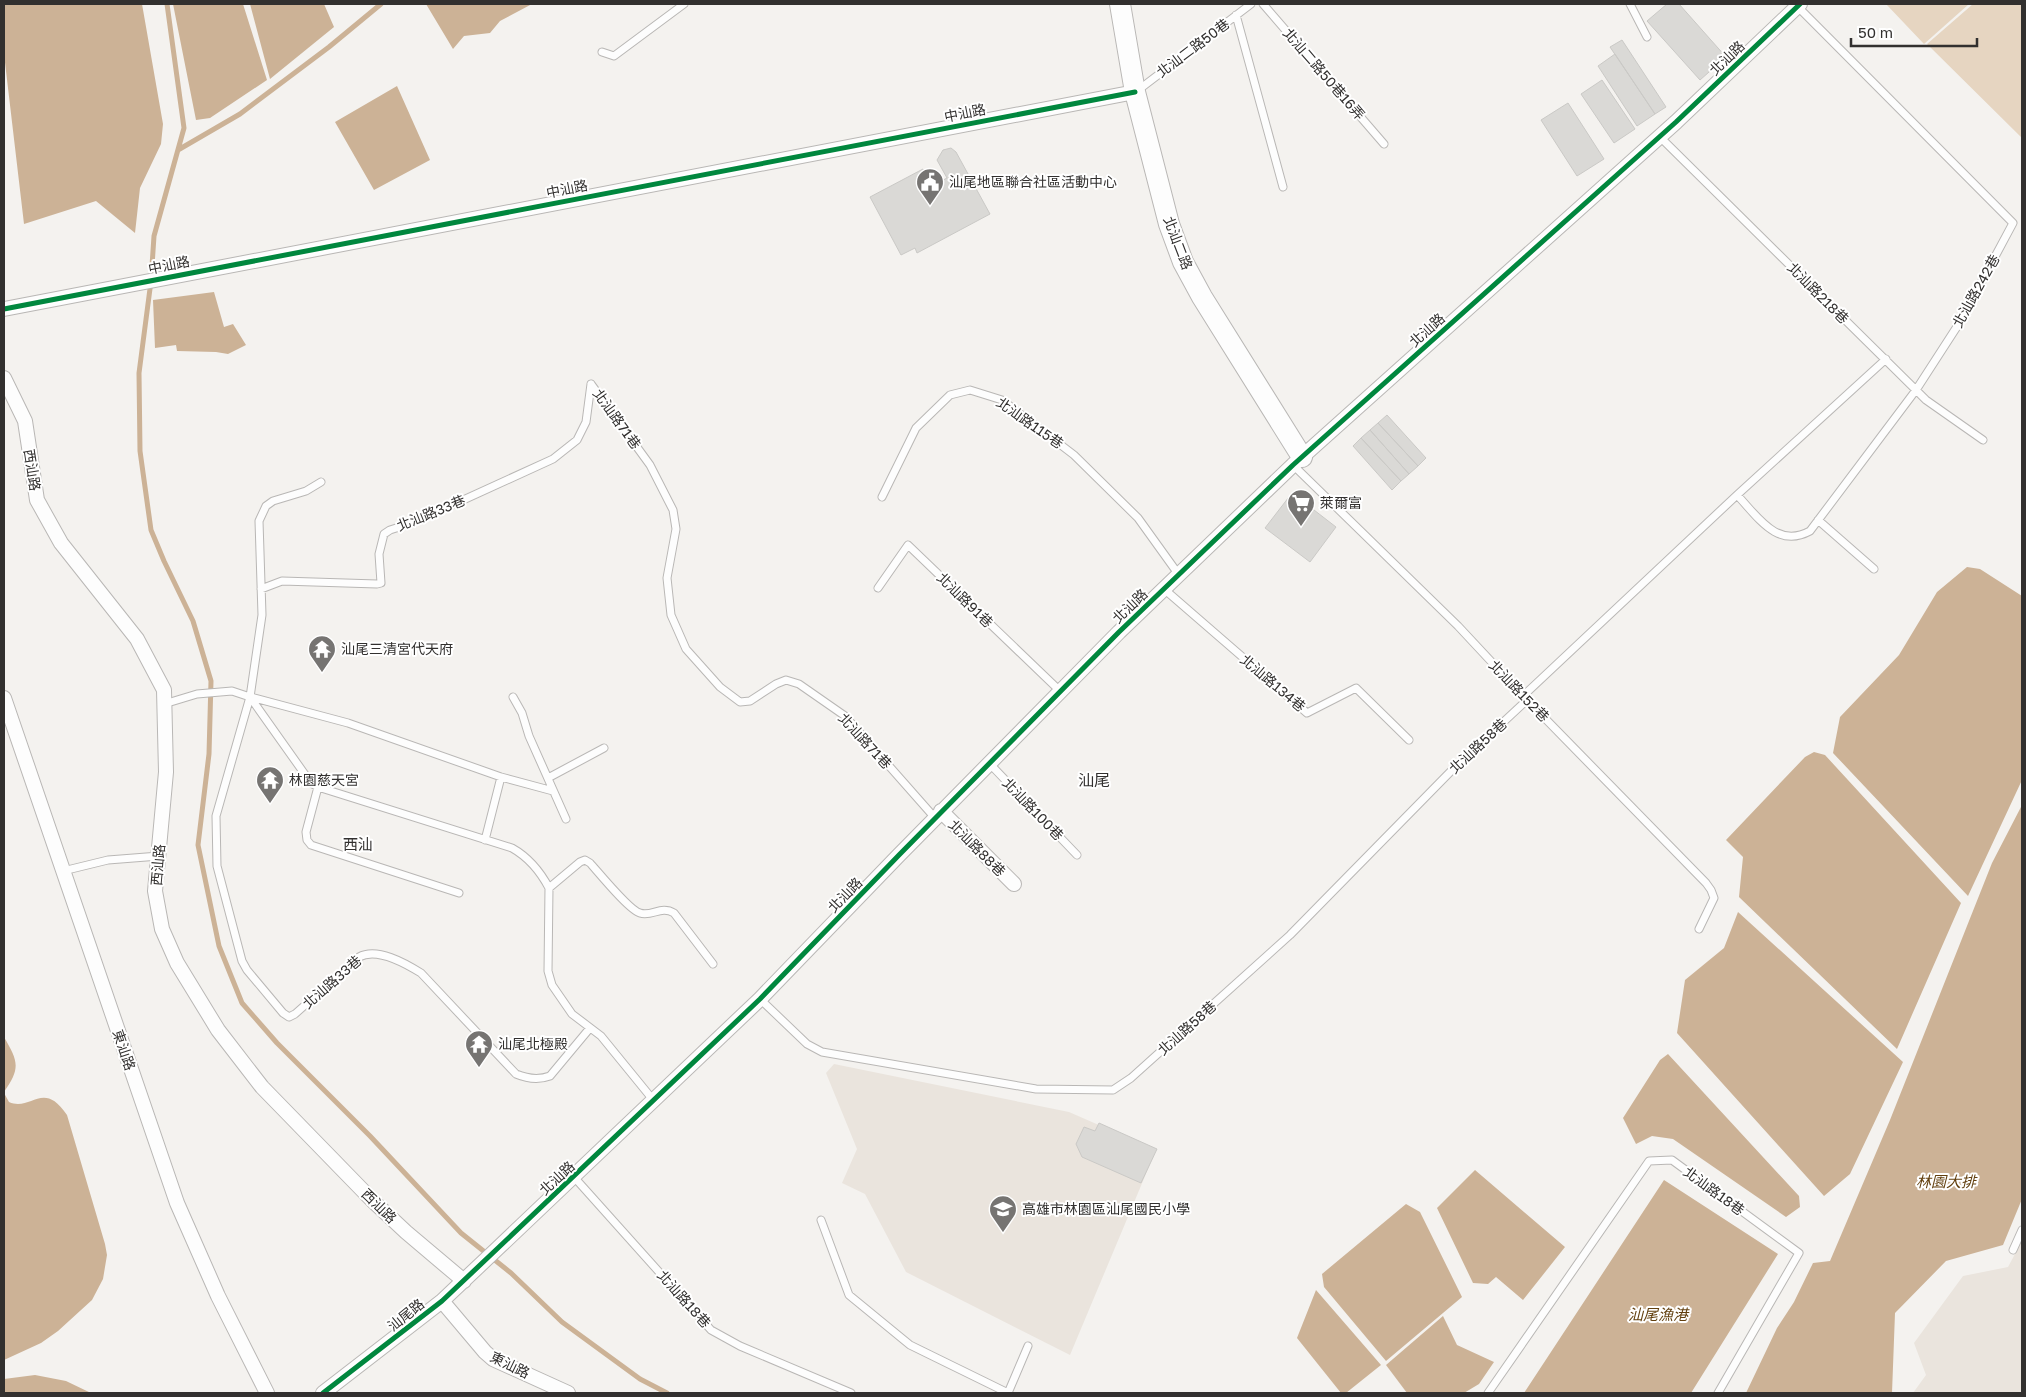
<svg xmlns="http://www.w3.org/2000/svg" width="2026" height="1397" font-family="'Golos Text','Noto Sans TC',sans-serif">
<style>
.built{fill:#eae4dd}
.green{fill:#e6d5c1}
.water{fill:#ccb296}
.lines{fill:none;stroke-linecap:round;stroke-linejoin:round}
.stream{stroke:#ccb296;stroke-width:5}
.building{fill:#dad9d6;stroke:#cac9c6}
.lane-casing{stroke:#b9b7b5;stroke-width:9}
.street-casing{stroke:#b9b7b5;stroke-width:16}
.secondary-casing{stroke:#b9b7b5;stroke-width:22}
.lane{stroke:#fdfdfd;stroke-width:7}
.street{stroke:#fdfdfd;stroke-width:14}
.secondary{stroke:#fdfdfd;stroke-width:20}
.cycleway-casing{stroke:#fff;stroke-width:8}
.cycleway{stroke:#00873e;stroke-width:5}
.labels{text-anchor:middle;stroke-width:4;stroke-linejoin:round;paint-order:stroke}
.street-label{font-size:14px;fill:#32302f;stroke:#fff}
.poi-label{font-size:14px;fill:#32302f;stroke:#fff;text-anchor:start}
.neighbourhood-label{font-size:15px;fill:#32302f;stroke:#fff}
.water-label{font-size:15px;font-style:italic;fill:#623f0e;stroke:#fff}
.quarter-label{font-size:16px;fill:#32302f;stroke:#fff}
</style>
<rect width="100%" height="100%" fill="#f4f2ef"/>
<path class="built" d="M834 1064 1069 1112 1156 1150 1070 1355 906 1272 865 1194 842 1183 857 1149 826 1073Z
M2022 1241V1393H1913L1926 1375 1914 1343 1963 1276 2008 1267Z"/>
<path class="green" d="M1886 4H1969L1924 44Z
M1973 4H2022V138L1927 44Z"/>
<path class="water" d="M4 4H142L163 124 161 144 140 188 135 233 96 201 24 224 4 54Z
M173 4H243L267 80 210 118 196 120Z
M250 4H324L334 27 270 79Z
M426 4H532L500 21 490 33 464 36 453 49Z
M397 86 430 160 374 190 335 122Z
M214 292 224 327 233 324 246 345 228 354 216 352 177 351 176 345 155 348 153 300Z
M1967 567 1980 569 2022 596V780L1968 896 1833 753 1840 717 1899 655 1937 592Z
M1814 752 1825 755 1961 903 1897 1049 1739 897 1743 857 1726 840 1805 757Z
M2022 805V1199L2003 1245 1946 1261 1895 1313 1892 1393H1746L1777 1328 1794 1302 1813 1263 1830 1261 1890 1120 1992 863Z
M1738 912 1903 1062 1850 1174 1824 1196 1677 1033 1685 980 1724 948Z
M4 1037C18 1061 21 1068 4 1092Z
M1668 1054 1799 1196 1800 1207 1786 1217 1673 1139 1652 1136 1636 1144 1623 1118 1660 1060Z
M4 1093 9 1102C31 1112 43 1079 67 1115L105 1244 107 1255 103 1279 92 1300 58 1331 41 1343 4 1360Z
M1475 1170 1565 1247 1523 1300 1496 1277 1488 1284 1473 1283 1437 1208Z
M1664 1180 1778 1254 1691 1393H1524Z
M1406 1204 1420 1212 1462 1297 1386 1361 1324 1287 1322 1274Z
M1316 1290 1381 1365 1346 1393H1341L1297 1338Z
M1443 1316 1457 1345 1494 1362 1479 1384 1464 1393H1407L1386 1365Z
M35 1375 66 1381 91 1393H4V1379Z"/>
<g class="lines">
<path class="stream" d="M167 4 184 128 154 236 151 281 139 373 140 451 151 530 164 561 193 621 211 681 209 754 198 845 219 946 242 1003 277 1043 370 1136 461 1233 511 1273 562 1322 640 1379 667 1393
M178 150 240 114 329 47 381 4"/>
</g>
<path class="building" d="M1667 4H1679L1726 57 1700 80 1647 21Z
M1622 40 1666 107 1655 114 1610 47Z
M1615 54 1655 114 1637 126 1598 66Z
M1602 80 1635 129 1614 143 1581 94Z
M1568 103 1604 159 1577 176 1541 120Z
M951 148 956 152 990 214 917 253 915 248 901 255 870 197 923 169 932 186 947 178 937 160 943 150Z
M1387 415 1426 458 1418 466 1378 423Z
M1378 423 1418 466 1409 474 1370 430Z
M1370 430 1409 474 1401 481 1361 438Z
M1361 438 1401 481 1392 490 1353 446Z
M1292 493 1336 527 1310 562 1265 528Z
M1099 1123 1157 1149 1141 1183 1082 1157 1076 1144 1084 1127 1095 1131Z"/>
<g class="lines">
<g class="lane-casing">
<path id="lane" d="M1263 4 1384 144
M1630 4 1647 37
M1236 15 1283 187
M602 52 614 56 684 4
M1137 91 1251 4
M1660 137 1916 390 1926 400 1983 440
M591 384 650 465 673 510 676 529 667 578 671 615 686 649 720 687 740 702 750 701 776 684 786 680 799 684 845 716 935 818
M1293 465 1458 626 1527 700 1706 883 1711 890 1714 898 1699 929
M321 482 306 491 273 501 266 506 259 521 262 615 250 697 216 816 217 866 242 961 247 970 283 1013 289 1017 295 1014 359 957C377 947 405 963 421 973L516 1074C528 1079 539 1080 550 1076L590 1028
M1737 495C1758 517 1777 549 1810 531L1916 390 1960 322 2013 223 1797 6
M882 497 916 428 950 395 970 390 1002 400 1074 455 1138 518 1179 575
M1818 520 1874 569
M878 588 908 545 1060 691
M261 589 282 581 377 584 381 583 379 554 384 534 390 530 415 522 553 459 577 440 586 422 591 384
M1164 589 1307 713 1356 688 1409 740
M1523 696 1737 495 1886 359
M251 697 348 723 501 777 553 791
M513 697 522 713 529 736 566 819
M164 704 197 694 232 691 250 697 311 783 318 787 512 848C528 857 540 871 549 888L548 971 552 985 572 1014 601 1036 654 1101
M989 763 1077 855
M548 778 604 748
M318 787 306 832 307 840 311 845 459 893
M485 840 501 777
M63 871 108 860 159 856
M549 888 580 862 585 860 590 863C599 873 630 911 640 913 652 917 661 905 674 913L713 964
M760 999 807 1044 822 1052 1036 1089 1113 1090 1131 1078 1290 935 1455 767 1527 700
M574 1177 711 1330 740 1346 851 1393
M821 1220 849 1295 910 1345 1008 1393
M2013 1250 2022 1230
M1008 1393 1028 1346
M1488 1393 1649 1161 1672 1160 1799 1253 1718 1393"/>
</g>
<g class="street-casing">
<path id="street" d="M4 309 1135 92
M4 378 25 421 37 500 61 543 137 639 164 690 166 772 155 891 162 929 177 963 218 1030 262 1087 374 1202 406 1232 464 1281
M4 698 177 1203 218 1296 267 1393
M941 811 1014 884
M442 1301 485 1352 493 1359 568 1393
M323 1393 442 1301 498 1248 760 999 899 855 1119 632 1293 465 1676 122 1800 4"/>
</g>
<g class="secondary-casing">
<path id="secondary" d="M1120 4 1135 92 1169 224 1183 262 1202 297 1302 457"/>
</g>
<use href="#lane" class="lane"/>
<use href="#street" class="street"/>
<use href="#secondary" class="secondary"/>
<g class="cycleway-casing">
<path id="cycleway" d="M4 309 1135 92
M323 1393 442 1301 498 1248 760 999 899 855 1119 632 1293 465 1676 122 1800 4"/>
</g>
<use href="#cycleway" class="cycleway"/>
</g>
<defs>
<g id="civic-pin" transform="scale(1.4375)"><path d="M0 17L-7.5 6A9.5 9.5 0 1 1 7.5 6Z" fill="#767472" stroke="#fff"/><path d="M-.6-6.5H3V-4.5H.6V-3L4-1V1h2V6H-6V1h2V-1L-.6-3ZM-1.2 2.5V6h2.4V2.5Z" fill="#fff"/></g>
<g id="supermarket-pin" transform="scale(1.4375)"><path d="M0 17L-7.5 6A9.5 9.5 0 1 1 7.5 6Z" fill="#767472" stroke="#fff"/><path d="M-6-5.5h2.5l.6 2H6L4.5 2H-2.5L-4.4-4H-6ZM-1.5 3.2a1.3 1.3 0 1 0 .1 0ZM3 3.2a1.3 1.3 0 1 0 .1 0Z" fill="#fff"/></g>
<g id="temple-pin" transform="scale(1.4375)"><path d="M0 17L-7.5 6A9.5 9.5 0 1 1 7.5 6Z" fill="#767472" stroke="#fff"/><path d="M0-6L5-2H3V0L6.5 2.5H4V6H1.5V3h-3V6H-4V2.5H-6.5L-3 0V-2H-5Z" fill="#fff"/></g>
<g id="school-pin" transform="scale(1.4375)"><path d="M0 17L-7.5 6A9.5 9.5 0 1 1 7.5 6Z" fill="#767472" stroke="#fff"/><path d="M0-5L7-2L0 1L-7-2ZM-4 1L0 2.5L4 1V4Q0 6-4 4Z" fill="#fff"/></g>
</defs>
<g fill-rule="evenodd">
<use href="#civic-pin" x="930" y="182"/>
<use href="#supermarket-pin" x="1301" y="503"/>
<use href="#temple-pin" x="322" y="649"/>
<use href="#temple-pin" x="270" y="780"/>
<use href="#temple-pin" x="479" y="1044"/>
<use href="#school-pin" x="1003" y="1209"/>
</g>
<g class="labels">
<g class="street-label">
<text transform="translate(1193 48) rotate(-37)" y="5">北汕二路50巷</text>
<text transform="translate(1727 58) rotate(-44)" y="5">北汕路</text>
<text transform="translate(1324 74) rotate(49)" y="5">北汕二路50巷16弄</text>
<text transform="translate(965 113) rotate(-11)" y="5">中汕路</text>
<text transform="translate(567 189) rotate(-11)" y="5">中汕路</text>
<text transform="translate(1178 243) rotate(69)" y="5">北汕二路</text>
<text transform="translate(169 265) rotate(-11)" y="5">中汕路</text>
<text transform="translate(1976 291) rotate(-61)" y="5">北汕路242巷</text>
<text transform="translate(1818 293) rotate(45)" y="5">北汕路218巷</text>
<text transform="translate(1427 330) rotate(-42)" y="5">北汕路</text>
<text transform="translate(617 419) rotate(54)" y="5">北汕路71巷</text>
<text transform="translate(1030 423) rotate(35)" y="5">北汕路115巷</text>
<text transform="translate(32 470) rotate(81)" y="5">西汕路</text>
<text transform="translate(431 513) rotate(-22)" y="5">北汕路33巷</text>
<text transform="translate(965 600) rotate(44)" y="5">北汕路91巷</text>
<text transform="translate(1130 606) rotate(-44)" y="5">北汕路</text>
<text transform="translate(1273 683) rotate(40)" y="5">北汕路134巷</text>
<text transform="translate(1519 691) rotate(46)" y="5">北汕路152巷</text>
<text transform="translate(865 741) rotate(47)" y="5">北汕路71巷</text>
<text transform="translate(1478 746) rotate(-43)" y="5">北汕路58巷</text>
<text transform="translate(1033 809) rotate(46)" y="5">北汕路100巷</text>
<text transform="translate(977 848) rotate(45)" y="5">北汕路88巷</text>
<text transform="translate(158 865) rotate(-85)" y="5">西汕路</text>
<text transform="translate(845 895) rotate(-46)" y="5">北汕路</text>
<text transform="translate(332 982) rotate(-41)" y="5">北汕路33巷</text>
<text transform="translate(1187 1028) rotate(-42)" y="5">北汕路58巷</text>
<text transform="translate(124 1050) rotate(71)" y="5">東汕路</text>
<text transform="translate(557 1178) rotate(-43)" y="5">北汕路</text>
<text transform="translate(1714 1191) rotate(36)" y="5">北汕路18巷</text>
<text transform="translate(379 1206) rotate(44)" y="5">西汕路</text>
<text transform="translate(684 1299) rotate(48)" y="5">北汕路18巷</text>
<text transform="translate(406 1315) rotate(-39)" y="5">汕尾路</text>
<text transform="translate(510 1365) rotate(26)" y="5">東汕路</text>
</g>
<g class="poi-label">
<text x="949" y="187">汕尾地區聯合社區活動中心</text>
<text x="1320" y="508">萊爾富</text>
<text x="341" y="654">汕尾三清宮代天府</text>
<text x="289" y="785">林園慈天宮</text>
<text x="498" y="1049">汕尾北極殿</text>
<text x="1022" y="1214">高雄市林園區汕尾國民小學</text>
</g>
<g class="neighbourhood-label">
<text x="358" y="850">西汕</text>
</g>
<g class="water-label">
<text x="1946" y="1187">林園大排</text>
<text x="1658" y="1320">汕尾漁港</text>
</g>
<g class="quarter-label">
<text x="1094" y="786">汕尾</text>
</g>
</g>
<rect width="2026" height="1397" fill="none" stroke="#32302f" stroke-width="10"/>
<path d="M1851 38v8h126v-8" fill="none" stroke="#32302f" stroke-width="2.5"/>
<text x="1858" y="38" font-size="15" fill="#32302f" stroke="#ffffff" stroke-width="4" paint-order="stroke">50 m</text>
</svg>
